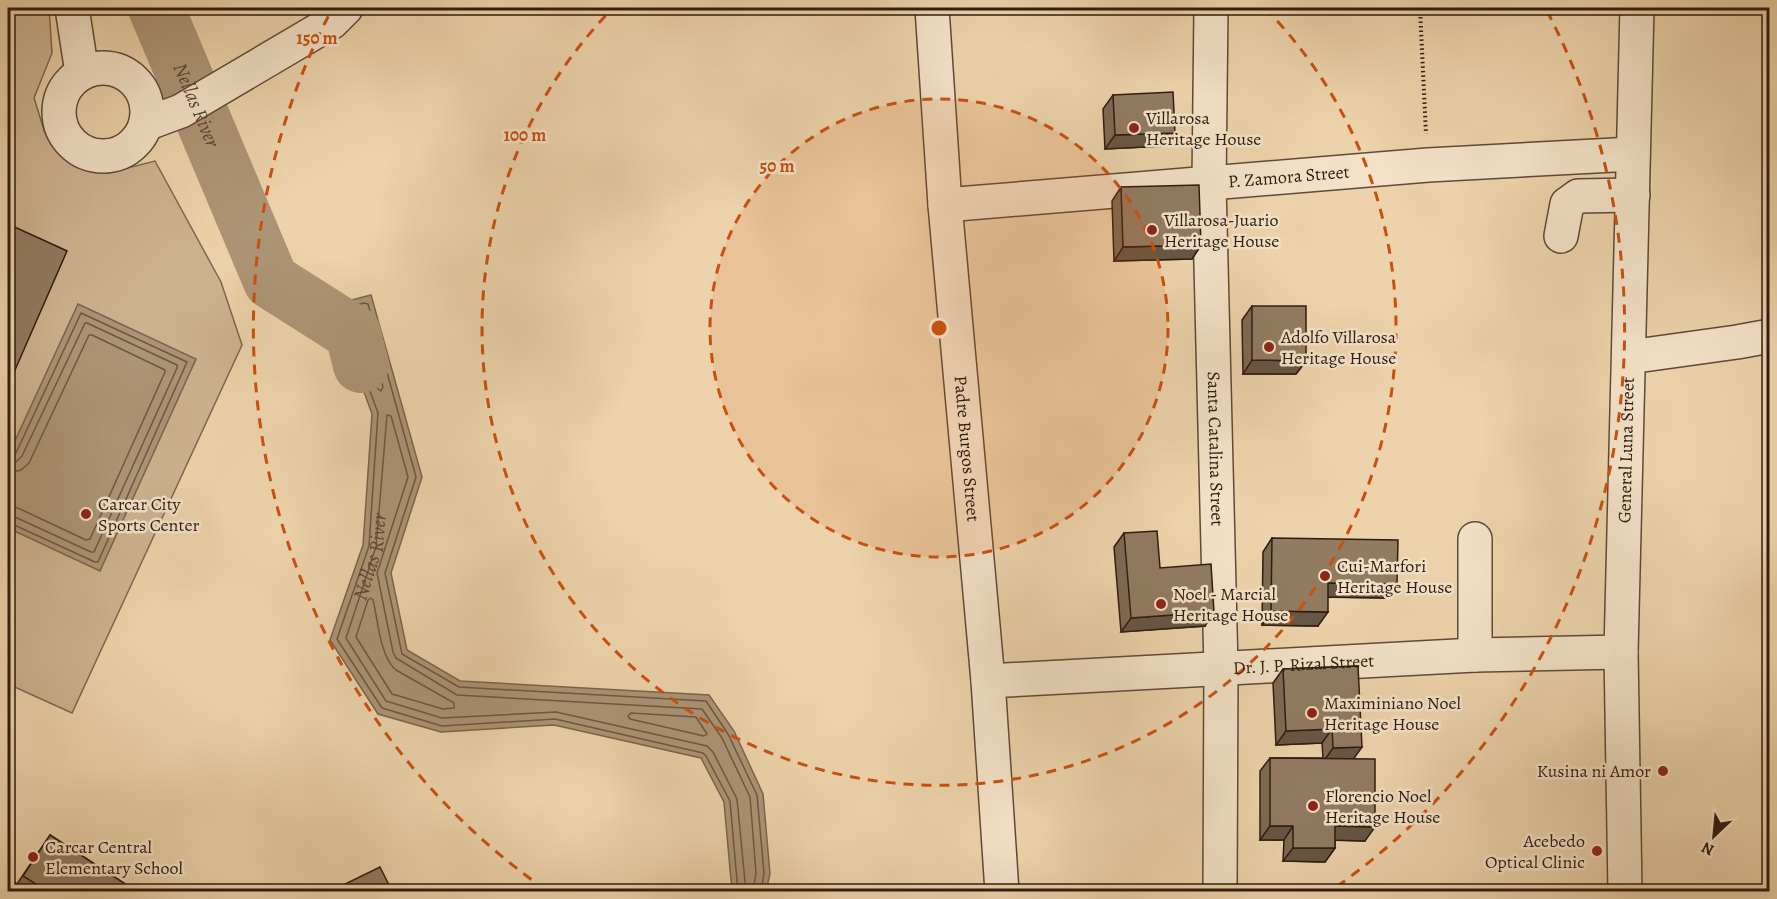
<svg xmlns="http://www.w3.org/2000/svg" width="1777" height="899" font-family="Alegreya,serif">
<style>
.garden{fill:#cdb491;stroke:#7e6850;stroke-width:1.5}
.water{fill:#ac9576;stroke:#7a654d;stroke-width:1.5}
.lines{fill:none;stroke-linecap:round;stroke-linejoin:round}
.shore{stroke:#6d5843;stroke-width:1.5}
.river{stroke:#ac9576;stroke-width:56}
.minor-casing{stroke:#5e4a37;stroke-width:36}
.path{stroke:#2e1c10;stroke-width:4;stroke-dasharray:1.5 3;stroke-linecap:butt}
.minor{stroke:#f3e2c8;stroke-width:33}
.wall{fill:#7d6a53;stroke:#2e1c10;stroke-width:1.5}
.shaded-wall{fill:#665644;stroke:#2e1c10;stroke-width:1.5}
.building{fill:#917b61;stroke:#2e1c10;stroke-width:1.5}
.ring{fill:none;stroke:#cc500d;stroke-width:3;stroke-dasharray:10 8}
.poi-dot{fill:#8f2418;stroke:#f3e2c8;stroke-width:2}
.labels{text-anchor:middle;stroke-width:5;stroke-linejoin:round;paint-order:stroke}
.poi-label{font-size:18px;fill:#2e1c10;stroke:#f3e2c8;text-anchor:start}
.street-label{font-size:18px;fill:#2e1c10;stroke:#f3e2c8}
.water-label{font-size:20px;font-style:italic;fill:#5a4634;stroke:#f3e2c8}
.centre{fill:#cc500d;stroke:#f3e2c8;stroke-width:3}
.ring-label{font-size:18px;text-anchor:middle;font-weight:bold;fill:#cc500d;stroke:#f3e2c8;stroke-width:5;stroke-linejoin:round;paint-order:stroke}
</style>
<rect width="100%" height="100%" fill="#edd3ab"/>
<filter id="stains"><feTurbulence type="fractalNoise" baseFrequency=".00333" numOctaves="4"/><feColorMatrix values="0 0 0 0 .2 0 0 0 0 .09 0 0 0 0 .02 0 0 0 .5 -.17"/></filter>
<radialGradient id="worn" r=".72"><stop offset=".6" stop-color="#630" stop-opacity="0"/><stop offset="1" stop-color="#630" stop-opacity=".3"/></radialGradient>
<path class="garden" d="M8 8H49L52 53 34 98 45 133 71 159 108 173 155 161 221 282 242 345 72 713 8 684Z"/>
<path class="water" d="M371 295 422 477 391 573 407 650 460 681 709 695 734 731 763 794 770 874 766 891H732L724 802 701 758 554 725 441 732 378 714 330 640 363 545 372 414 348 348 291 316Z
M78 304 196 359 100 571 8 528V456Z"/>
<g class="lines">
<g class="shore">
<path d="M359 312 363 314 383 387 381 391 378 389 359 341 331 323 333 319Z"/>
<path d="M8 457 12 456 16 453 81 313 187 362 98 562H95L12 524 8 523"/>
<path d="M8 464 16 462 22 456 85 323H87L177 365V368L94 552H91L15 517 8 516"/>
<path d="M8 473 21 470 29 463 89 335H92L165 370V372L90 539 86 540 18 508 8 507"/>
<path d="M371 598 373 600C378 620 380 657 396 670L454 703V708L443 709 392 694 356 637 368 600Z"/>
<path d="M631 713 696 717 707 734 704 736 630 719 628 716Z"/>
<path d="M738 892 730 801 706 756 703 753 555 719 442 726 382 708 337 639 369 546 378 413 353 345 313 322 312 317 364 303 368 304 416 477 385 573 402 654 459 687 706 701 728 734 757 795 764 873 761 892"/>
<path id="s1" d="M746 892 737 799 713 752 707 746 556 712 442 718 386 701 346 638 376 547 387 415 391 416 408 477 377 573 393 652 396 658 457 695 702 709 722 738 750 797 756 873 753 892"/>
</g>
<path class="river" id="s2" d="M156 8 271 281 353 333 361 365"/>
<g class="minor-casing">
<g id="minor">
<path d="M72 8 82 73"/>
<path id="s3" d="M932 8 945 205 988 681 1002 892"/>
<path id="s4" d="M1211 8 1209 184 1221 668 1220 892"/>
<circle cx="103" cy="112" r="44"/>
<path d="M146 124 181 111 332 22 346 8"/>
<path id="s5" d="M945 205 1428 165 1633 154"/>
<path d="M1561 236 1567 204 1578 196 1633 195"/>
<path d="M1629 357 1737 342 1770 336"/>
<path d="M1475 539V655"/>
<path id="s6" d="M988 681 1475 655 1621 652"/>
<path id="s7" d="M1625 892 1621 652 1637 8"/>
</g>
</g>
<path class="path" d="M1420 8 1426 134
M1496 8 1502 11 1607 12"/>
<use href="#minor" class="minor"/>
</g>
<path class="wall" d="M1113 95 1175 133 1165 146 1105 149 1103 109Z
M1121 187 1201 245 1192 259 1114 261 1112 201Z
M1252 306 1306 361 1296 374H1243L1242 320Z
M1124 533 1160 568 1205 626 1121 632 1114 547Z
M1272 538 1397 584 1387 598 1328 597 1318 626 1262 625 1263 552Z
M1358 666 1354 759 1365 841 1335 840V848L1325 862 1283 861 1284 840H1260V771L1270 758H1323L1322 743 1276 745 1273 683 1283 669Z
M50 835 136 891H8L17 884Z
M339 887 392 891H336Z"/>
<path class="shaded-wall" d="M1175 133 1165 146 1105 149 1115 135Z
M1201 245 1192 259 1114 261 1123 247Z
M1252 360 1306 361 1296 374H1243Z
M1328 583 1397 584 1387 598 1318 597Z
M1271 611 1328 612 1318 626 1262 625Z
M1214 612 1205 626 1121 632 1131 618Z
M1332 729 1322 743 1276 745 1286 731Z
M1362 747 1352 761 1323 762 1333 748Z
M1270 826H1293L1284 840H1260Z
M1335 826 1375 827 1365 841 1325 840Z
M1293 848H1335L1325 862 1283 861Z"/>
<path class="building" d="M1173 92 1175 133 1115 135 1113 95Z
M1199 185 1201 245 1123 247 1121 187Z
M8 224 67 251 8 386Z
M1252 306H1306V361L1252 360Z
M1157 531 1160 568 1211 564 1214 612 1131 618 1124 533Z
M1272 538 1398 540 1397 584 1328 583V612L1271 611Z
M1358 666 1362 747 1333 748 1332 729 1286 731 1283 669Z
M1270 758 1375 759V827L1335 826V848H1293V826H1270Z
M50 835 136 891H47L23 876Z
M380 867 392 891H342L339 887Z
M8 878 28 891H8Z"/>
<circle cx="939" cy="328" r="229" fill="#cc500d" fill-opacity=".12"/>
<g class="ring">
<circle cx="939" cy="328" r="229"/>
<path d="M1265 8A457 457 0 1 1 613 8"/>
<path d="M546 890A686 686 0 0 1 331 11M1547 11A686 686 0 0 1 1332 890"/>
</g>
<g class="poi-dot">
<circle cx="1134" cy="128" r="6"/>
<circle cx="1152" cy="230" r="6"/>
<circle cx="1269" cy="347" r="6"/>
<circle cx="86" cy="514" r="6"/>
<circle cx="1325" cy="576" r="6"/>
<circle cx="1161" cy="604" r="6"/>
<circle cx="1312" cy="713" r="6"/>
<circle cx="1663" cy="771" r="6"/>
<circle cx="1313" cy="806" r="6"/>
<circle cx="1597" cy="851" r="6"/>
<circle cx="33" cy="857" r="6"/>
</g>
<g class="labels">
<g class="poi-label">
<text x="1146" y="124">Villarosa<tspan x="1146" dy="21">Heritage House</tspan></text>
<text x="1164" y="226">Villarosa-Juario<tspan x="1164" dy="21">Heritage House</tspan></text>
<text x="1281" y="343">Adolfo Villarosa<tspan x="1281" dy="21">Heritage House</tspan></text>
<text x="98" y="510">Carcar City<tspan x="98" dy="21">Sports Center</tspan></text>
<text x="1337" y="572">Cui-Marfori<tspan x="1337" dy="21">Heritage House</tspan></text>
<text x="1173" y="600">Noel - Marcial<tspan x="1173" dy="21">Heritage House</tspan></text>
<text x="1324" y="709">Maximiniano Noel<tspan x="1324" dy="21">Heritage House</tspan></text>
<text x="1651" y="777" text-anchor="end">Kusina ni Amor</text>
<text x="1325" y="802">Florencio Noel<tspan x="1325" dy="21">Heritage House</tspan></text>
<text x="1585" y="847" text-anchor="end">Acebedo<tspan x="1585" dy="21">Optical Clinic</tspan></text>
<text x="45" y="853">Carcar Central<tspan x="45" dy="21">Elementary School</tspan></text>
</g>
<g class="street-label">
<text dy="6" stroke="none"><textPath href="#s5" startOffset="345">P. Zamora Street</textPath></text>
<text dy="6" stroke="none"><textPath href="#s3" startOffset="442">Padre Burgos Street</textPath></text>
<text dy="6" stroke="none"><textPath href="#s4" startOffset="441">Santa Catalina Street</textPath></text>
<text dy="6" stroke="none"><textPath href="#s7" startOffset="442">General Luna Street</textPath></text>
<text dy="6" stroke="none"><textPath href="#s6" startOffset="316">Dr. J. P. Rizal Street</textPath></text>
</g>
<g class="water-label">
<text dy="7" stroke="none"><textPath href="#s2" startOffset="105">Nellas River</textPath></text>
<text dy="7" stroke="none"><textPath href="#s1" startOffset="642">Nellas River</textPath></text>
</g>
</g>
<circle cx="939" cy="328" r="9" class="centre"/>
<g class="ring-label">
<text x="317" y="44">150 m</text>
<text x="525" y="141">100 m</text>
<text x="777" y="172">50 m</text>
</g>
<rect width="1777" height="899" fill="none" stroke="#edd3ab" stroke-width="30"/>
<rect x="9" y="9" width="1759" height="881" fill="none" stroke="#2e1c10" stroke-width="3"/>
<rect x="15" y="15" width="1747" height="869" fill="none" stroke="#2e1c10" stroke-width="1.5"/>
<g transform="translate(1714 836) rotate(206)" stroke="#f3e2c8" stroke-width="4.5" paint-order="stroke">
<path d="M0-4.5L10 22L0 15L-10 22Z" fill="#2e1c10"/>
<text y="-9" font-size="16" font-weight="bold" text-anchor="middle" fill="#2e1c10">N</text>
</g>
<rect width="100%" height="100%" filter="url(#stains)"/>
<rect width="100%" height="100%" fill="url(#worn)"/>
</svg>
